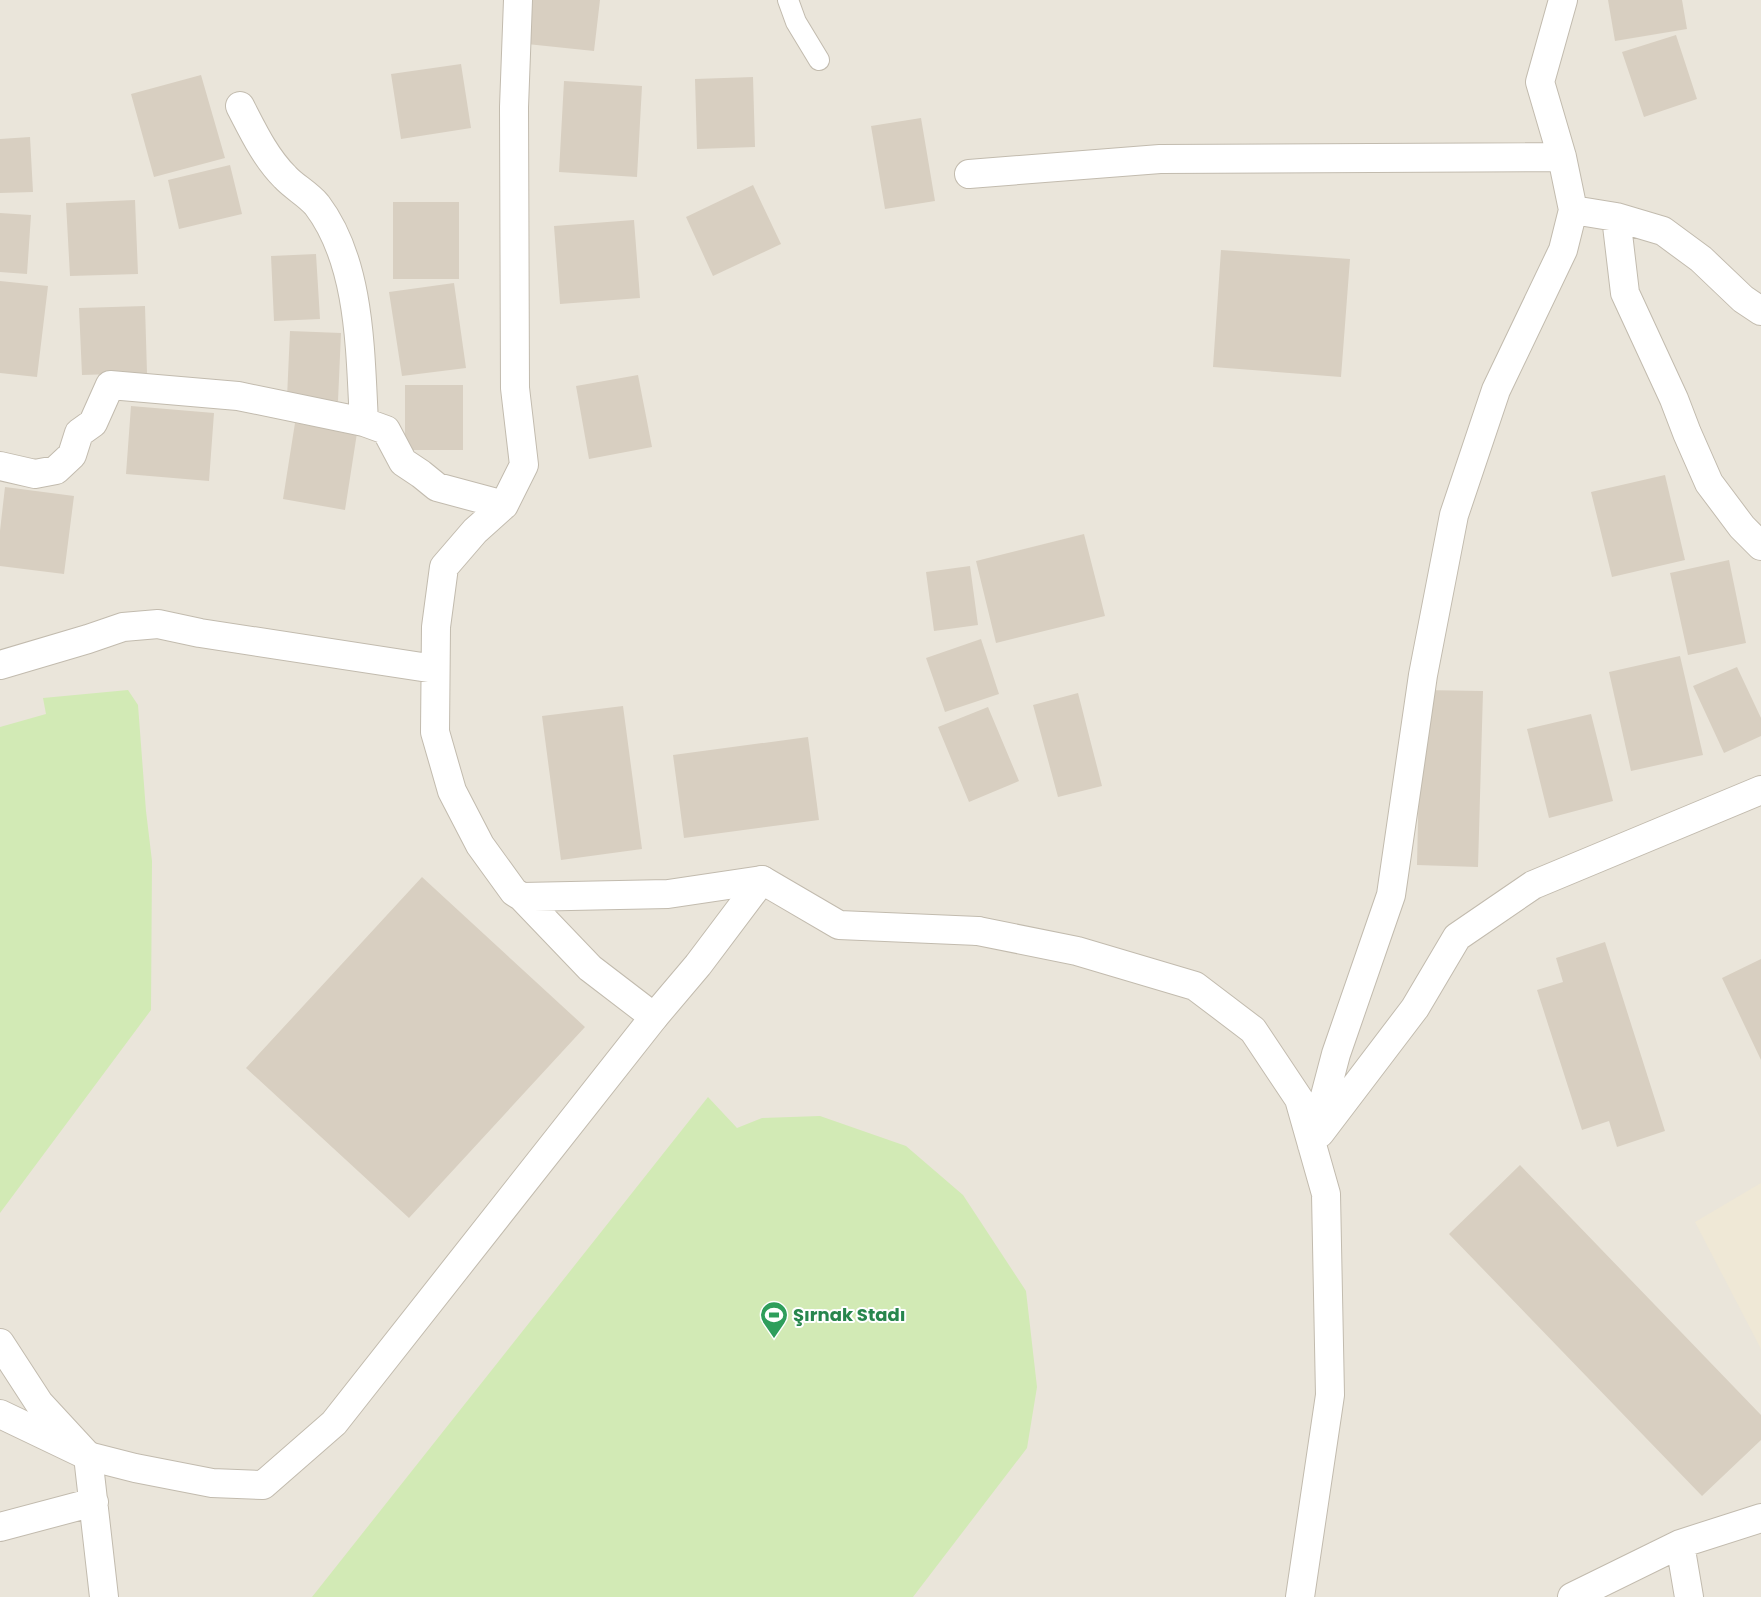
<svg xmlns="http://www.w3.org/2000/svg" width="1761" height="1597" font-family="Poppins,sans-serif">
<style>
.residential{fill:#eae5da}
.education{fill:#efe8d6}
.green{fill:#d2eab5}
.building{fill:#d8cfc1}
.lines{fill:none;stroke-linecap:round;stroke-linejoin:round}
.service-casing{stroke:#c2bbae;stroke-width:22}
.minor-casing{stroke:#c2bbae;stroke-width:30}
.tertiary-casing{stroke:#c2bbae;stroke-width:30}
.service{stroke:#fff;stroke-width:20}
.minor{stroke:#fff;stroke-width:28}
.tertiary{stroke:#fff;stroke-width:28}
.labels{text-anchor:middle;stroke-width:4;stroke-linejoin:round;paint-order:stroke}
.leisure-label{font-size:18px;font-weight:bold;fill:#27864d;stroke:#fff;text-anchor:start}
</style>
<rect width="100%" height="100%" fill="#f6f3ec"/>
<path class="residential" d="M0 0H1761V1597H0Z"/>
<path class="education" d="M1761 1183V1349L1695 1222Z"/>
<path class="green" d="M128 690 138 705 146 811 152 861 151 1010 0 1213V727L46 714 43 698Z
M708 1097 737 1128 762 1118 820 1116 906 1146 963 1195 1026 1291 1037 1387 1027 1448 913 1597H312Z"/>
<path class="building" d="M532 0H600L594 51 527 44Z
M1608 0H1682L1687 29 1615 41Z
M1676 35 1697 99 1644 117 1622 52Z
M461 64 471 128 401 139 391 74Z
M201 75 225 158 154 177 131 94Z
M753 77 755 147 697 149 695 79Z
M564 81 642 86 637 177 559 172Z
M921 118 935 201 885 209 871 126Z
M30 137 33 192 0 193V139Z
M230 165 242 214 179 229 168 180Z
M753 185 781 244 713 276 686 217Z
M135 200 138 274 70 276 66 203Z
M393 202H459V279H393Z
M0 213 31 215 27 274 0 272Z
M634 220 640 298 560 304 554 226Z
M1221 250 1350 259 1341 377 1213 367Z
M316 254 320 319 274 321 271 256Z
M0 281 48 286 37 377 0 373Z
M454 283 466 368 402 376 389 292Z
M145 306 147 373 82 375 79 308Z
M290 331 341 333 338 401 287 398Z
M638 375 652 447 589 459 576 386Z
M405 385H463V450H405Z
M131 406 214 413 209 481 126 474Z
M295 423 357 433 345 510 283 499Z
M1665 475 1685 560 1612 577 1591 492Z
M5 487 74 496 64 574 0 566V531Z
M1084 534 1105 616 996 643 976 561Z
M1729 560 1746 643 1688 655 1670 573Z
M970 566 978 625 934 631 926 572Z
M981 639 999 694 945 712 926 658Z
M1680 656 1703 755 1631 771 1609 672Z
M1737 667 1761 718V736L1724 753 1693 686Z
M1421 690 1483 691 1478 867 1417 865Z
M1078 693 1102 786 1058 797 1033 705Z
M623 706 642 849 561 860 542 716Z
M988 707 1019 781 969 802 938 727Z
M1591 714 1613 801 1549 818 1527 729Z
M808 737 819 820 684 838 673 755Z
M422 877 585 1027 409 1218 246 1068Z
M1605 942 1665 1131 1617 1147 1609 1121 1582 1130 1537 990 1563 982 1556 958Z
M1761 959V1060L1722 978Z
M1520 1165 1761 1415V1440L1702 1496 1449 1234Z"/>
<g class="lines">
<g class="service-casing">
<path id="service" d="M788 0 796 22 819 60"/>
</g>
<g class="minor-casing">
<path id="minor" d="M518 0 514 107 515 388 524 465 504 505 475 531 444 567 436 627 435 732 452 791 480 845 514 892 522 897 590 968 654 1017
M240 106C253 131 265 157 285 177 294 187 308 194 317 205 361 263 360 351 364 422
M969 174 1160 159 1562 157
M1573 210 1616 217 1663 231 1701 259 1743 299 1761 311
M1616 217 1625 293 1674 399 1687 433 1709 483 1742 527 1761 546
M0 466 35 474 56 470 72 455 79 433 93 423 110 385 238 396 364 422 386 430 403 462 421 474 437 487 504 505
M0 665 88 639 123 627 158 624 200 633 435 669
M522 897 668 894 762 880
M978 931 1077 951 1195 986 1253 1030 1299 1099 1326 1194 1330 1395 1300 1597
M1320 1133 1415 1008 1457 937 1533 885 1761 790
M1312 1145 1336 1054 1391 895 1423 675 1454 515 1496 390 1563 250 1573 210 1562 157 1540 82 1563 0
M0 1343 39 1403 88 1456 104 1597
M0 1527 94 1502
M1680 1544 1689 1597
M1572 1597 1680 1544 1761 1518"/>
</g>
<g class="tertiary-casing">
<path id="tertiary" d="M0 1414 88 1456 135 1468 212 1483 263 1485 334 1423 654 1017 698 965 762 880 839 925 978 931"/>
</g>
<use href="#service" class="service"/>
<use href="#minor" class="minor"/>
<use href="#tertiary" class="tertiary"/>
</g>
<defs>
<g id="stadium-pin" transform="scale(1.4375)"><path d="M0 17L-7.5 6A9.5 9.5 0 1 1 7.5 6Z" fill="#2e9e5b" stroke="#fff"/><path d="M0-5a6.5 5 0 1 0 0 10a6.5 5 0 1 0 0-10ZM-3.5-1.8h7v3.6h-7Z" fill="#fff"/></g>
</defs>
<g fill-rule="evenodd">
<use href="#stadium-pin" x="774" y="1315"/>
</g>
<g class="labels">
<g class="leisure-label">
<text x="793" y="1321">Şırnak Stadı</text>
</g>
</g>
</svg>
